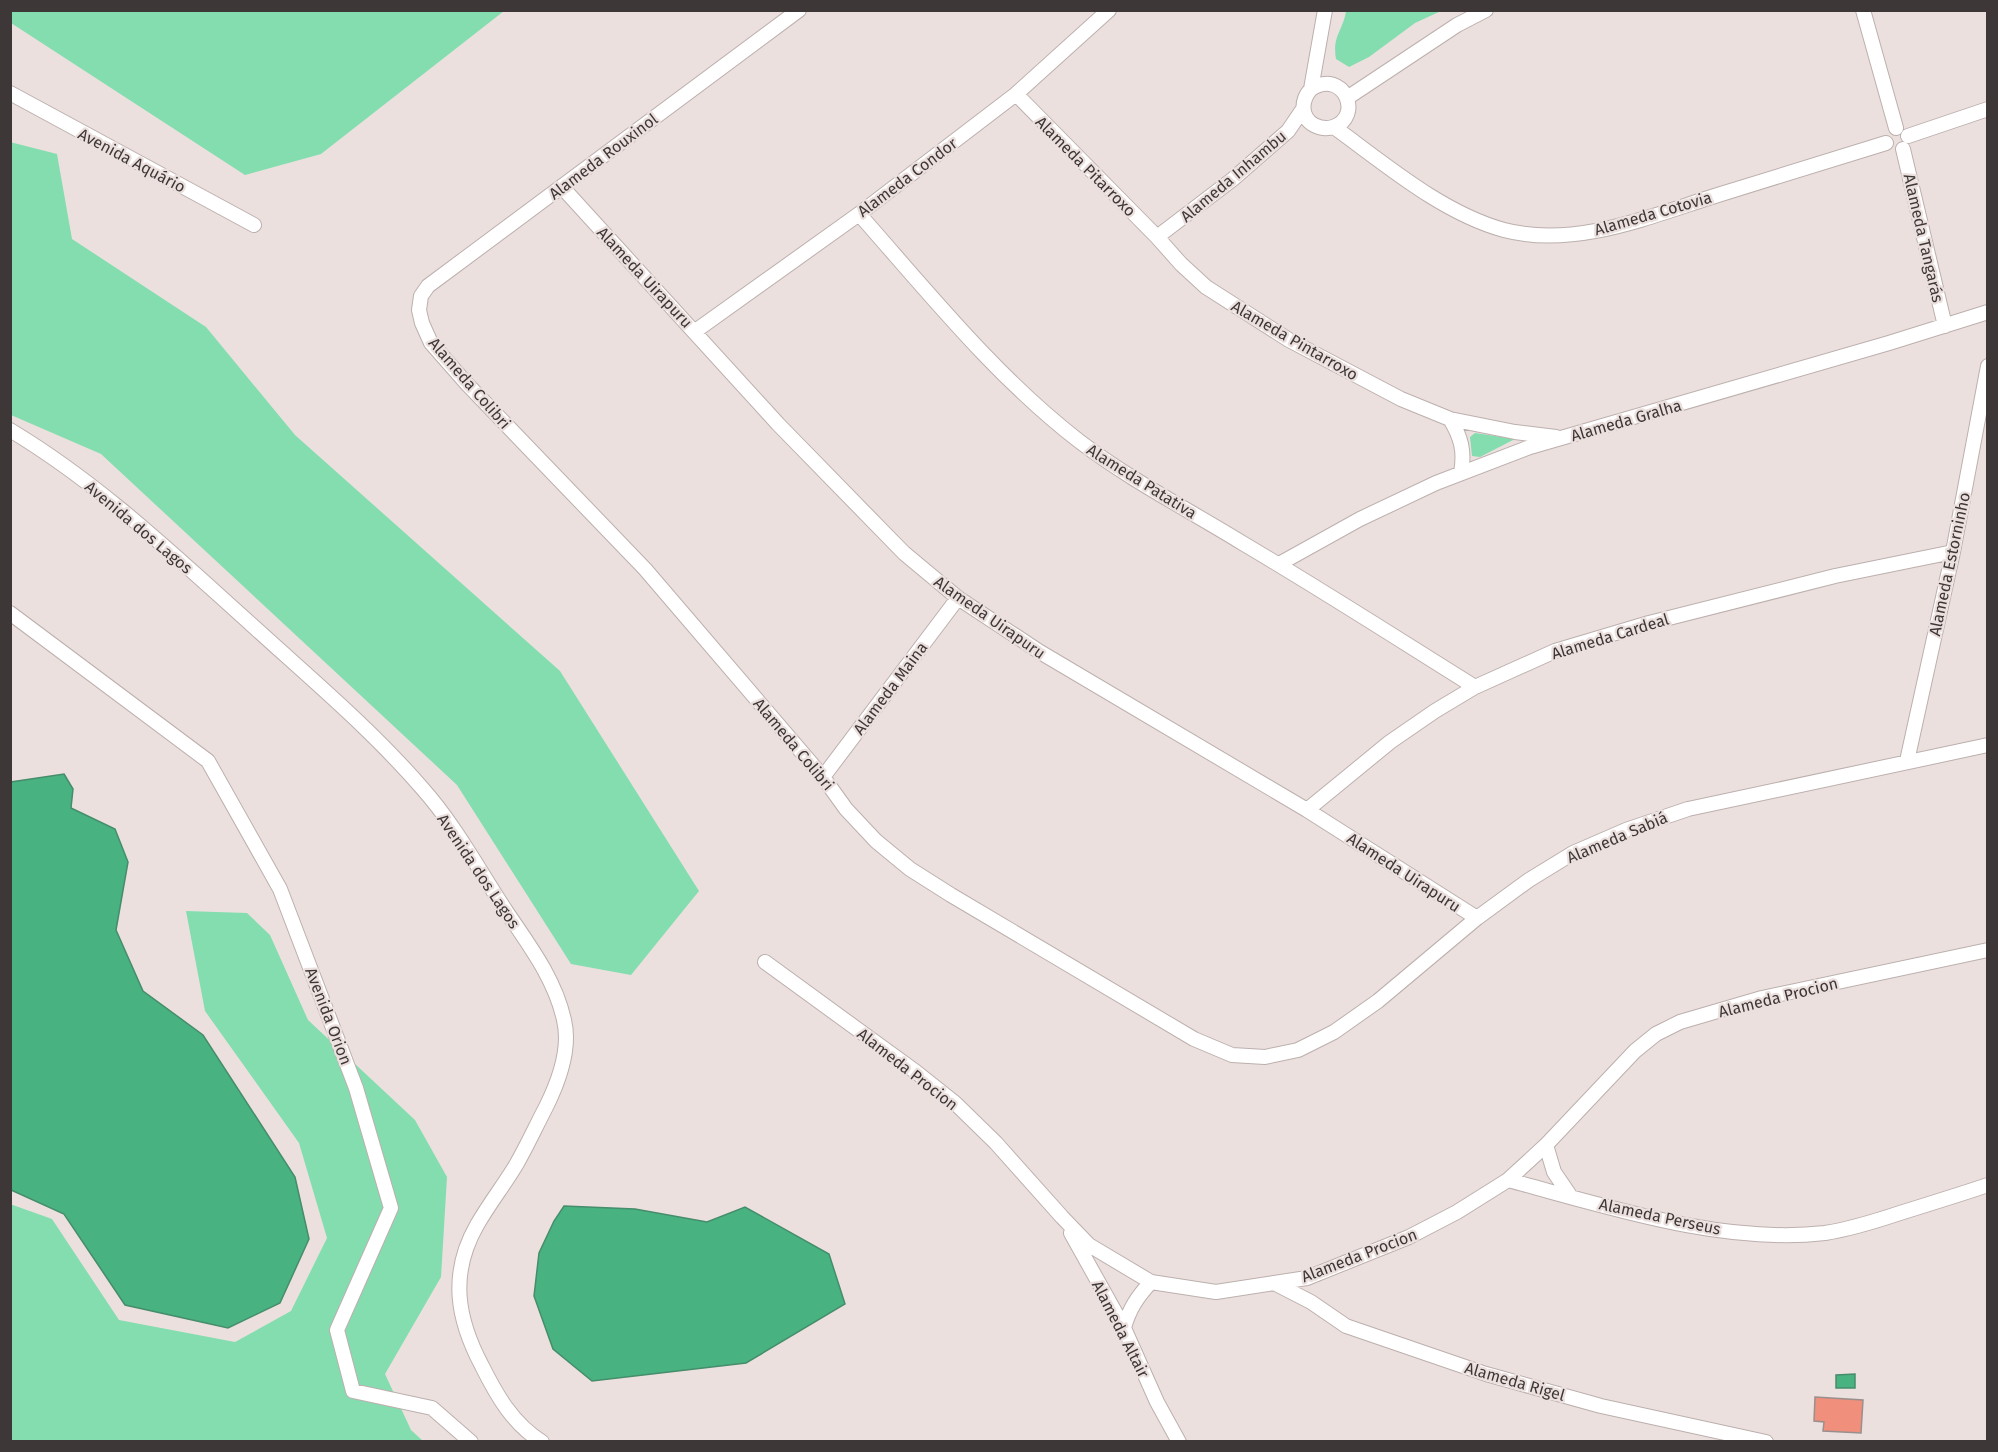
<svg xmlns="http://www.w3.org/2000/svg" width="1998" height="1452" font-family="'Fira Sans',sans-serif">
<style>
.green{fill:#83ddaf}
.water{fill:#48b281;stroke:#458d6b;stroke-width:1.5}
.building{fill:#f08f7c;stroke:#9a8f8d;stroke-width:1.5}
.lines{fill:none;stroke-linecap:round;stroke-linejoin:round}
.street-casing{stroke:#bcb0ae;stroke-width:16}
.street{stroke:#fff;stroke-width:14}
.labels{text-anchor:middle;stroke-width:4.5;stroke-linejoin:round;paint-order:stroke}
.street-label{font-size:16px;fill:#3d3837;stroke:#ece0de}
</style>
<rect width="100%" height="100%" fill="#ece0de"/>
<path class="green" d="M10 11 11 10 504 11 321 154 245 175 11 23Z
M1346 11V10L1441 11 1415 23 1369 57 1349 67 1336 59C1332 36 1343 31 1346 11Z
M10 142 57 154 72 239 206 327 295 435 560 671 699 891 631 975 571 964 457 785 101 454 11 415Z
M1475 433 1515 439 1480 457 1472 456 1470 437Z
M186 911 247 913 270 935 308 1020 415 1120 447 1177 441 1277 385 1374 411 1430 423 1441H11L10 1204 52 1219 119 1320 235 1342 291 1311 327 1238 299 1143 205 1011Z"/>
<path class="water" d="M64 774 73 789 71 808 115 829 128 862 116 930 143 991 203 1035 295 1177 309 1239 280 1303 228 1328 125 1305 64 1214 11 1190V782Z
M564 1206 635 1209 707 1222 745 1207 829 1254 845 1304 746 1363 592 1381 553 1349 534 1296 539 1253 554 1221Z
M1855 1374V1388H1836V1375Z"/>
<path class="building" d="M1815 1397 1863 1400 1861 1433 1823 1431 1824 1422 1814 1421Z"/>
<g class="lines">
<g class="street-casing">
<path id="street" d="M799 10 428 286 421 296 419 310 422 323 431 343 467 384 645 569 823 777 846 809 876 841 910 869 951 895 1194 1039 1232 1055 1265 1057 1298 1050 1334 1032 1378 1001 1477 918 1529 880 1573 853 1626 830 1688 809 1988 745
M1863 10 1896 128
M1311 89C1344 68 1364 117 1333 127 1327 129 1320 128 1314 125 1300 117 1301 100 1311 89L1325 10
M10 93 254 225
M1016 94 1157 237 1181 264 1206 287 1289 340 1401 399 1450 419 1515 432 1556 437
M1347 98 1457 25 1486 10
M1334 127C1385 164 1442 213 1504 230 1576 249 1653 215 1721 194 1776 177 1831 160 1886 143
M1908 136 1988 109
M1903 149 1945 326
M562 187 778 424 904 553 958 598 1040 652 1307 810 1477 918
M859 214C928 292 996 377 1079 441 1130 480 1189 510 1244 544 1322 590 1398 639 1475 687
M1157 237 1233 179 1288 131 1303 109
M694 332 859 214 1016 94 1109 10
M1450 419C1461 437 1465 451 1461 473
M10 430C100 484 175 556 253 626 310 678 371 729 422 788 455 825 479 870 506 911 529 945 555 979 564 1020 571 1049 559 1081 546 1107 536 1126 527 1146 516 1165 504 1185 489 1204 477 1225 449 1274 457 1319 482 1366 497 1396 513 1424 542 1442
M1279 564 1360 519 1436 483 1530 447 1889 343 1988 312
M10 613 208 761 280 889 356 1088 391 1208 337 1330 353 1391 432 1408 471 1442
M1907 761 1953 552 1988 366
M823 777 958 598
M1307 810 1390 742 1435 711 1475 687 1555 651 1649 623 1835 576 1953 552
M765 962 916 1072 955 1103 996 1143 1062 1217 1089 1245 1151 1282 1216 1292 1307 1278 1409 1237 1457 1212 1508 1180 1546 1145 1635 1051 1656 1034 1680 1022 1762 998 1988 950
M1546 1145 1554 1172 1571 1197
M1508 1180C1606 1206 1723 1245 1825 1233 1851 1229 1876 1221 1900 1213 1929 1204 1958 1195 1988 1185
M1071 1233 1124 1328 1157 1402 1179 1442
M1276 1284 1311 1302 1346 1326 1486 1374 1601 1406 1766 1442
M1124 1328C1129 1309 1138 1296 1151 1282"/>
</g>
<use href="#street" class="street"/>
</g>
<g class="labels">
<g class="street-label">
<text transform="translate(603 156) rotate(-37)" y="6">Alameda Rouxinol</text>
<text transform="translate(132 160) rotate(28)" y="6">Avenida Aquário</text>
<text transform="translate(1086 166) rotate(45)" y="6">Alameda Pitarroxo</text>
<text transform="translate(1233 176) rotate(-40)" y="6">Alameda Inhambu</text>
<text transform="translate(907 177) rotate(-37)" y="6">Alameda Condor</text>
<text transform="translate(1653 213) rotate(-16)" y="6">Alameda Cotovia</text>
<text transform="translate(1924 238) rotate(77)" y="6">Alameda Tangarás</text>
<text transform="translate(645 277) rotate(47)" y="6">Alameda Uirapuru</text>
<text transform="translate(1295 340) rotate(30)" y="6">Alameda Pintarroxo</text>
<text transform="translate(470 383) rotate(49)" y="6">Alameda Colibri</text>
<text transform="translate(1626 420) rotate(-16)" y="6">Alameda Gralha</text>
<text transform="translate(1142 481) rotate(32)" y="6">Alameda Patativa</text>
<text transform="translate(139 527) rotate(40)" y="6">Avenida dos Lagos</text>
<text transform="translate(1949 564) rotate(-78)" y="6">Alameda Estorninho</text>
<text transform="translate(990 617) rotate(35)" y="6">Alameda Uirapuru</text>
<text transform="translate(1610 636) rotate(-17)" y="6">Alameda Cardeal</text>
<text transform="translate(890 688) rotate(-53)" y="6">Alameda Maina</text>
<text transform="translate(794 744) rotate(50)" y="6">Alameda Colibri</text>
<text transform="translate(1617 837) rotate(-23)" y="6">Alameda Sabiá</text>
<text transform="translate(479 871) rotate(56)" y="6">Avenida dos Lagos</text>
<text transform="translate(1404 872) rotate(33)" y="6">Alameda Uirapuru</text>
<text transform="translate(1778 997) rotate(-14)" y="6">Alameda Procion</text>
<text transform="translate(329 1016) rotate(69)" y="6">Avenida Orion</text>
<text transform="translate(908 1069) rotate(38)" y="6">Alameda Procion</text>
<text transform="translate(1660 1216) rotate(12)" y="6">Alameda Perseus</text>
<text transform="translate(1359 1255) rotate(-21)" y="6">Alameda Procion</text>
<text transform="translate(1121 1329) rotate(63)" y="6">Alameda Altair</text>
<text transform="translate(1515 1381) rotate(16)" y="6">Alameda Rigel</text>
</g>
</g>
<rect width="1998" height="1452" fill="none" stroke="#3d3837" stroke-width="24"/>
</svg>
